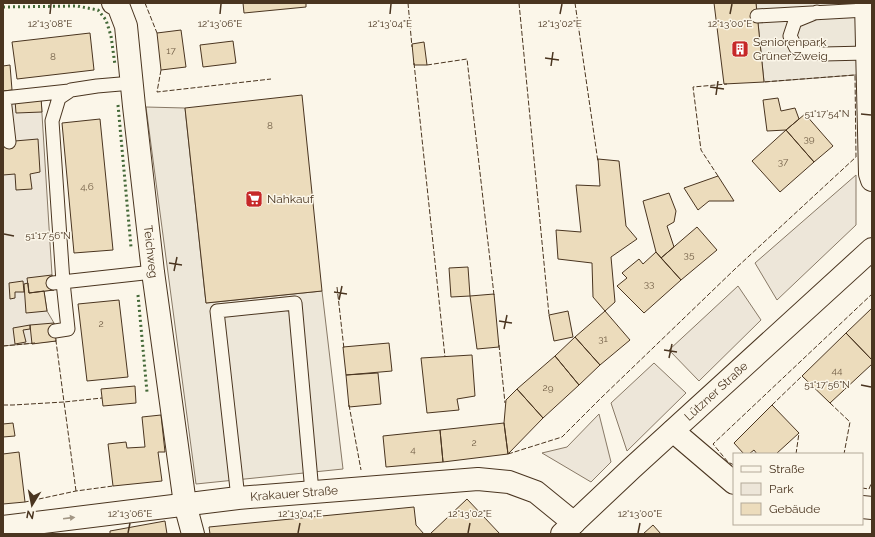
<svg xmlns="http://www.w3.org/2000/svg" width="875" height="537" font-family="Raleway,sans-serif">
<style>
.green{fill:#ede6d9;stroke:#887966}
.parking{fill:#ede7d9;stroke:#887966}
.building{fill:#ecdcbc;stroke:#4a3520}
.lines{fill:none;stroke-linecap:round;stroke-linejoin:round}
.service-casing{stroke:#4a3520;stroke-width:15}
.minor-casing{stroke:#4a3520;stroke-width:24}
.primary-casing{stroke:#4a3520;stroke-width:24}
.service{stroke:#fbf6e9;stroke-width:13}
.minor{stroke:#fbf6e9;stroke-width:22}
.primary{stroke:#fbf6e9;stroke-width:22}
.hedge{stroke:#436837;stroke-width:3;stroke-dasharray:2 3;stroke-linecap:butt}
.fence{stroke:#4a3520;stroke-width:1;stroke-dasharray:5 2;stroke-linecap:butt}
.oneway{fill:#a29684}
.ticks{fill:none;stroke:#4a3520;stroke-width:1.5}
.labels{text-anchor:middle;stroke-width:3;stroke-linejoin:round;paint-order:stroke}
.number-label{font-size:10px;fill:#725f47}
.poi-label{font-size:12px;fill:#4a3520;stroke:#fbf6e9;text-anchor:start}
.street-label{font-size:12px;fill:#4a3520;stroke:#fbf6e9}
.ticks-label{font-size:10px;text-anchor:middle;fill:#4a3520;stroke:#fbf6e9;stroke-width:3;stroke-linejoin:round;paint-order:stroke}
</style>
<rect width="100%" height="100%" fill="#fbf6e9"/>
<path class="green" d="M41 98 52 275 54 290 44 291 47 311 54 323 56 341 3 346V103Z
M856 175V225L777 300 755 263Z
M738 286 761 320 699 381 669 350Z
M654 363 686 393 627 451 611 403Z
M599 414 611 462 591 482 542 453 567 447Z"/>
<path class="parking" d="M756 3H866L868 74 764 82Z
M146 107 185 108 206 303 322 291 343 469 196 484Z"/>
<path class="building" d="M243 3H306V7L244 13Z
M714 3H756L764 82 724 84Z
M181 30 186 67 161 70 157 33Z
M90 33 94 70 17 79 12 42Z
M233 41 236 63 203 67 200 45Z
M424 42 427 65H414L412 44Z
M10 65 12 90 3 91V66Z
M302 95 322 291 206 303 185 108Z
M41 98 42 112 16 113 15 100Z
M778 98 781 111 795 108 799 119 786 130 767 131 763 100Z
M805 114 833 146 814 162 786 130Z
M100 119 113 250 74 253 62 123Z
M786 130 814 162 780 192 752 161Z
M38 139 40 172 30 174 32 189 16 190 15 174 3 175V142Z
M598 159 619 161 626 226 637 239 611 257 615 302 605 311 593 297 592 263 558 259 556 230 581 232 576 185 600 186Z
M718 176 734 201H709L698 210 684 188Z
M669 193 676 211 674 222 667 226 674 247 661 258 656 252 643 201Z
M697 227 717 250 681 280 661 258Z
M656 252 681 280 644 313 617 286 627 278 622 273 639 259 643 264Z
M468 267 470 296 451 297 449 268Z
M52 275 54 290 29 293 27 278Z
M23 281 24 292H15V298L10 299 9 283Z
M28 283 29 293 44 291 47 311 26 313 24 284Z
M494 294 499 347 477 349 470 296Z
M119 300 128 377 87 381 78 304Z
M872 308V360L846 333Z
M568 311 573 337 554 341 549 315Z
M605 311 630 340 600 365 575 337Z
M54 323 56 341 32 344 30 325Z
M30 325V329L23 330 26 342 15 344 13 328Z
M846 333 872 360V364L830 403 802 376Z
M575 337 600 365 579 385 555 356Z
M389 343 392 371 346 375 343 347Z
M472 355 475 396 457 399 459 410 427 413 421 358Z
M555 356 579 385 543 418 517 389Z
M378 373 381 404 349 407 346 375Z
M135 386 136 403 103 406 101 389Z
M517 389 543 418 508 454 504 423 506 400Z
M772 405 799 433 776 454H757L754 450 749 454H744L734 443Z
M161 415 165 452H158L162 481 113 486 108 444 126 442 127 448 145 447 142 417Z
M13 423 15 436 3 437V424Z
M504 423 508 454 443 462 440 430Z
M440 430 443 462 386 467 383 436Z
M19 452 25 502 3 504V454Z
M467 499 500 534H430Z
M414 507 416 525 424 534H210L209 527Z
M165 521 167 534H110V531Z
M653 525 661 534H643Z"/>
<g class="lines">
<g class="service-casing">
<path id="service" d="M817 12 795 21 790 36 796 48 823 54 867 53
M757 16 866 10
M9 142 4 98 69 91
M53 283 153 272
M55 331 68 329 63 282 52 121 59 98 71 90 97 86 132 83
M238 498 217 311 295 303 312 492"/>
</g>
<g class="minor-casing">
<g id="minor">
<path id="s1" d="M113 3 118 5 126 26 134 106 153 272 185 504 193 534"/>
<path d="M866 3 870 174 872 180"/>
<path d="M673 431 734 483"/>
<path d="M862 507 872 508"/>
<path id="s2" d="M3 527 238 498 478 479 509 482 536 492 574 523"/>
</g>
</g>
<g class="primary-casing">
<g id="primary">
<path id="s3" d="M562 534 632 468 872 249"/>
</g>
</g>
<use href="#service" class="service"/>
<use href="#minor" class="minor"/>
<use href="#primary" class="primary"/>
<path class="hedge" d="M3 7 77 6 98 10 106 20 111 36 115 65
M118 105 131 247
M138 295 147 392"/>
<path class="fence" d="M145 3 157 33
M408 3 412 47
M519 3 549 315
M575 3 598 162
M414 63 445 357
M427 65 467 59 494 295
M161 70 157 92 271 79
M718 176 701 150 693 87 727 84
M337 287 344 349
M499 345 505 403
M3 346 35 343
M830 403 850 422 844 454
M3 405H13L64 402 56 341H55
M349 405 361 470
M772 405 802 376
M508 454 562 437 601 398 735 269 856 157 855 75 763 82
M796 454 799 433
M734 465 728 462 713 444 872 294
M862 488 869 489 871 484
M76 491 64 402 102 398
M25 502 76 491 113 486"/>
</g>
<defs><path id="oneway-solid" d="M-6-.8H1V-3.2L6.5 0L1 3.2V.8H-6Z"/></defs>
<use class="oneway" href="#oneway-solid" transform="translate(69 518) rotate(-7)"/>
<path class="ticks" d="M50 14 51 4M220 14 221 4M390 14 391 4M560 14 562 4M730 14 732 4M545 58 559 60M551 66 553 52M710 87 724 89M716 95 718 81M861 114 871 115M4 234 14 236M169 263 182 265M174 271 177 257M334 292 347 294M339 300 342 286M499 321 512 323M504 329 507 315M664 350 677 352M669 358 672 344M861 385 871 387M128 533 130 523M298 533 300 523M468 533 470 523M638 533 640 523"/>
<defs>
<g id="building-square" transform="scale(0.9)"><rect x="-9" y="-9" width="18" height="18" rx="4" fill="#c62828" stroke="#fbf6e9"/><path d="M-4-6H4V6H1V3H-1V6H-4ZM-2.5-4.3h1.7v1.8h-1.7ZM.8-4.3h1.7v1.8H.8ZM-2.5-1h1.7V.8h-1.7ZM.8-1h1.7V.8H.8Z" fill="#fff"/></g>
<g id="supermarket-square" transform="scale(0.9)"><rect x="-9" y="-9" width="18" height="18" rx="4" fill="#c62828" stroke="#fbf6e9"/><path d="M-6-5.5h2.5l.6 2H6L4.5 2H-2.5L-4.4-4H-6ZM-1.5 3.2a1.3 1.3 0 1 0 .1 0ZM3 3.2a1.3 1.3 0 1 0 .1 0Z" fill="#fff"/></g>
</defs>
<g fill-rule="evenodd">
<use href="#building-square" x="740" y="49"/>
<use href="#supermarket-square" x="254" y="199"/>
</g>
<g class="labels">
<g class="number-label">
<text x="171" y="54">17</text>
<text x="53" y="60">8</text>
<text x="270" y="129">8</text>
<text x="809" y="142">39</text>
<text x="783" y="165">37</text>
<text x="87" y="190">4,6</text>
<text x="689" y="258">35</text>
<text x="649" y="287">33</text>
<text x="101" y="327">2</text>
<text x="603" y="342">31</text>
<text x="837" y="374">44</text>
<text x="548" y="391">29</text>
<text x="474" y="446">2</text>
<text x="413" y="453">4</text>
</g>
<g class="poi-label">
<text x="753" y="46">Seniorenpark<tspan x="753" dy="14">Grüner Zweig</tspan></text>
<text x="267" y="203">Nahkauf</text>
</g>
<g class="street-label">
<text dy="4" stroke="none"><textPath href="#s1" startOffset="255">Teichweg</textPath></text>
<text dy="4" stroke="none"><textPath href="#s3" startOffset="210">Lützner Straße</textPath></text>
<text dy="4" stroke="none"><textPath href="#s2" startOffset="293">Krakauer Straße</textPath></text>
</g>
</g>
<g class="ticks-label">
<text x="50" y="27">12°13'08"E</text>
<text x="220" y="27">12°13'06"E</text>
<text x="390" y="27">12°13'04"E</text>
<text x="560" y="27">12°13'02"E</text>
<text x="730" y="27">12°13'00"E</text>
<text x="827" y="117">51°17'54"N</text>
<text x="48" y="239">51°17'56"N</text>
<text x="827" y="388">51°17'56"N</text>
<text x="130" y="517">12°13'06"E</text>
<text x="300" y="517">12°13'04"E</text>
<text x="470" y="517">12°13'02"E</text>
<text x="640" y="517">12°13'00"E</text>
</g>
<rect width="875" height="537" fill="none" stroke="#4a3520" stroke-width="8"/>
<rect x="733" y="453" width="130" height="72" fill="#fbf6e9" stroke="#b4a999"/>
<rect x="741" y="466" width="20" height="6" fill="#fbf6e9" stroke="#b4a999"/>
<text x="769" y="473" font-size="12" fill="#4a3520">Straße</text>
<rect x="741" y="483" width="20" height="12" fill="#ede6d9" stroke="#b4a999"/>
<text x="769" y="493" font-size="12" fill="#4a3520">Park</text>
<rect x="741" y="503" width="20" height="12" fill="#ecdcbc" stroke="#b4a999"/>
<text x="769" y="513" font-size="12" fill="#4a3520">Gebäude</text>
<g transform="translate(32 505) rotate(190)" stroke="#fbf6e9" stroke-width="3" paint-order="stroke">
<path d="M0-3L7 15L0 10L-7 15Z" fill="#4a3520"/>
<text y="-6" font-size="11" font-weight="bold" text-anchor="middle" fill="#4a3520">N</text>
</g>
</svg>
